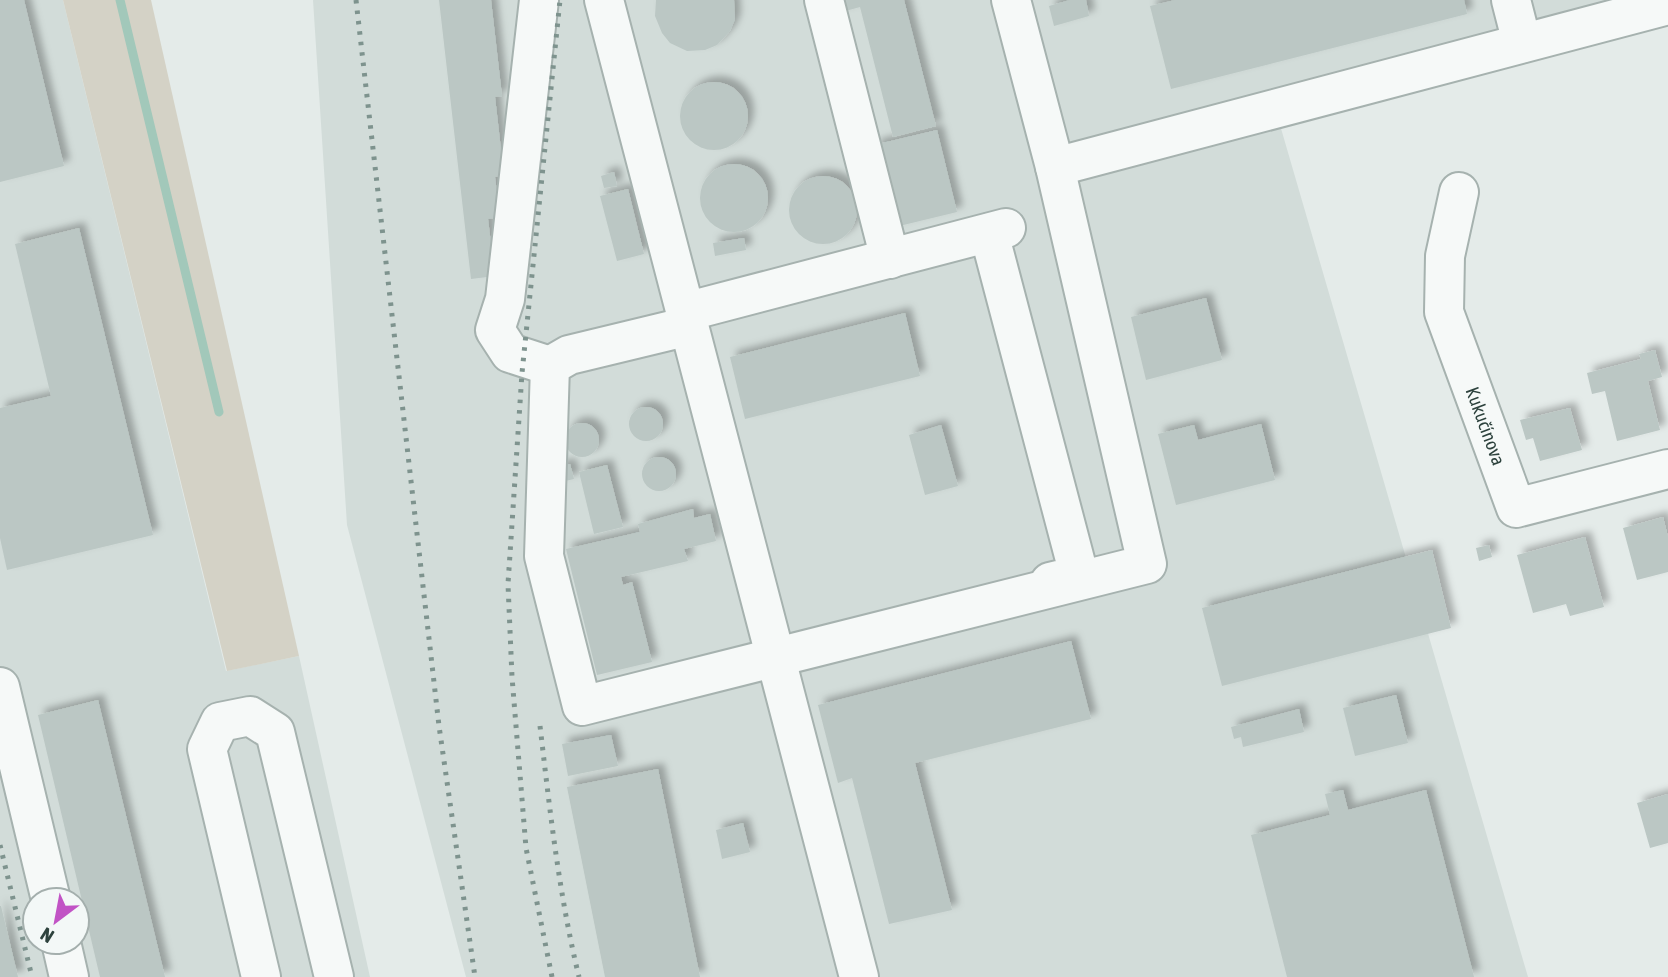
<svg xmlns="http://www.w3.org/2000/svg" width="1668" height="977" font-family="'Asap Condensed',sans-serif">
<style>
.built{fill:#d2dcd9;fill-rule:evenodd}
.green{fill:#d4d2c6}
.lines{fill:none;stroke-linecap:round;stroke-linejoin:round}
.stream{stroke:#a2c8ba;stroke-width:9}
.building{fill:#bbc7c4;filter:url(#shadow)}
.minor-casing{stroke:#a6b2af;stroke-width:42}
.minor{stroke:#f6f9f8;stroke-width:38}
.rail{stroke:#7e938e;stroke-width:5;stroke-dasharray:3.5 7;stroke-linecap:butt}
.labels{text-anchor:middle;stroke-width:5;stroke-linejoin:round;paint-order:stroke}
.street-label{font-size:19px;fill:#2d423d;stroke:#f3f8f7}
</style>
<defs>
<filter id="shadow"><feDropShadow dx="6" dy="-6" stdDeviation="3.5" flood-color="#0004"/></filter>
</defs>
<rect width="100%" height="100%" fill="#e4ebe9"/>
<path class="built" d="M0 0H63L226 671 299 656 370 977H0ZM35 900H77V942H35Z
M313 0H1668L1280 125 1528 977H466L347 525Z"/>
<path class="green" d="M63 0H151L299 656 227 671Z"/>
<g class="lines">
<path class="stream" d="M120 0 219 412"/>
</g>
<path class="building" d="M0 0H24L64 166 0 182Z
M439 0H491L502 96 495 97 504 176 495 177 500 217 488 219 495 276 471 279Z
M656 0H734L735 19 730 31 717 45 705 50 687 51 670 43 662 33 655 16Z
M835 0H904L936 126 893 137 860 7 838 13Z
M1070 0H1086L1089 16 1054 26 1049 6Z
M1175 0H1464L1467 14 1171 89 1150 6Z
M680 116a34 34 0 1 1 68 0a34 34 0 1 1-68 0Z
M937 130 957 212 895 227 874 145Z
M700 198a34 34 0 1 1 68 0a34 34 0 1 1-68 0Z
M614 172 617 186 604 188 601 176Z
M789 210a34 34 0 1 1 68 0a34 34 0 1 1-68 0Z
M628 189 644 254 617 261 600 196Z
M79 228 153 535 7 570 0 538V408L51 396 15 244Z
M744 238 746 250 715 256 713 243Z
M1206 298 1222 360 1146 380 1131 317Z
M905 313 920 376 745 419 730 357Z
M1655 350 1662 377 1648 381 1660 430 1617 441 1605 391 1592 394 1587 373 1641 359 1639 354Z
M629 424a17 17 0 1 1 34 0a17 17 0 1 1-34 0Z
M1570 408 1582 450 1540 461 1533 438 1526 440 1520 420Z
M565 440a17 17 0 1 1 34 0a17 17 0 1 1-34 0Z
M1261 424 1275 480 1176 505 1158 434 1194 425 1198 440Z
M941 425 958 486 925 495 909 435Z
M642 474a17 17 0 1 1 34 0a17 17 0 1 1-34 0Z
M570 464 574 479 561 482 557 467Z
M607 465 623 527 594 534 579 472Z
M693 509 694 518 710 514 716 541 684 549 688 561 621 577 623 585 632 582 652 662 597 675 566 549 640 532 638 524Z
M1663 517 1668 537V572L1637 580 1623 528Z
M1585 537 1604 607 1570 616 1566 604 1533 613 1517 555Z
M1489 545 1492 557 1479 561 1476 548Z
M1432 550 1451 628 1222 686 1202 608Z
M1071 641 1091 719 915 763 952 910 889 924 852 778 838 783 818 705Z
M1396 695 1408 743 1355 756 1343 708Z
M98 700 165 977H100L38 715Z
M1299 709 1304 732 1243 747 1241 737 1234 739 1231 727Z
M611 735 618 766 568 776 562 744Z
M658 769 700 977H605L567 787Z
M1343 790 1348 810 1426 790 1474 977H1287L1251 835 1330 815 1325 794Z
M1668 794V843L1650 848 1637 803Z
M743 823 750 852 722 859 716 830Z
M0 906H1L18 977H0Z"/>
<g class="lines">
<g class="minor-casing">
<g id="minor">
<path d="M539 0 505 299 495 330 510 353 550 366"/>
<path d="M604 0 859 977"/>
<path d="M824 0 890 259"/>
<path d="M1511 0 1522 43"/>
<path d="M1055 167 1668 5"/>
<path id="s1" d="M1459 192 1445 256 1444 312 1516 508 1668 469"/>
<path d="M989 233 1079 575 1050 582"/>
<path d="M685 312 1006 228"/>
<path d="M689 326 569 355 550 366 544 556 582 706 1147 564 1055 167 1011 0"/>
<path d="M0 687 51 900"/>
<path d="M61 942 69 977"/>
<path d="M261 977 207 749 220 722 250 716 275 732 334 977"/>
</g>
</g>
<use href="#minor" class="minor"/>
<path class="rail" d="M356 0 439 726 475 977
M540 726C550 811 559 895 579 977
M0 845 32 977
M552 977 526 848 512 677 508 584 522 373 560 0"/>
</g>
<g class="labels">
<g class="street-label">
<text dy="7" stroke="none"><textPath href="#s1" startOffset="243">Kukučínova</textPath></text>
</g>
</g>
<g transform="translate(56 921) rotate(212)"><circle r="33" fill="#f3f8f7" stroke="#a4afad" stroke-width="2"/>
<path d="M0-5L12 26L0 18L-12 26Z" fill="#c153c5"/>
<text y="-10" font-size="19" font-weight="bold" text-anchor="middle" fill="#2d423d">N</text>
</g>
</svg>
